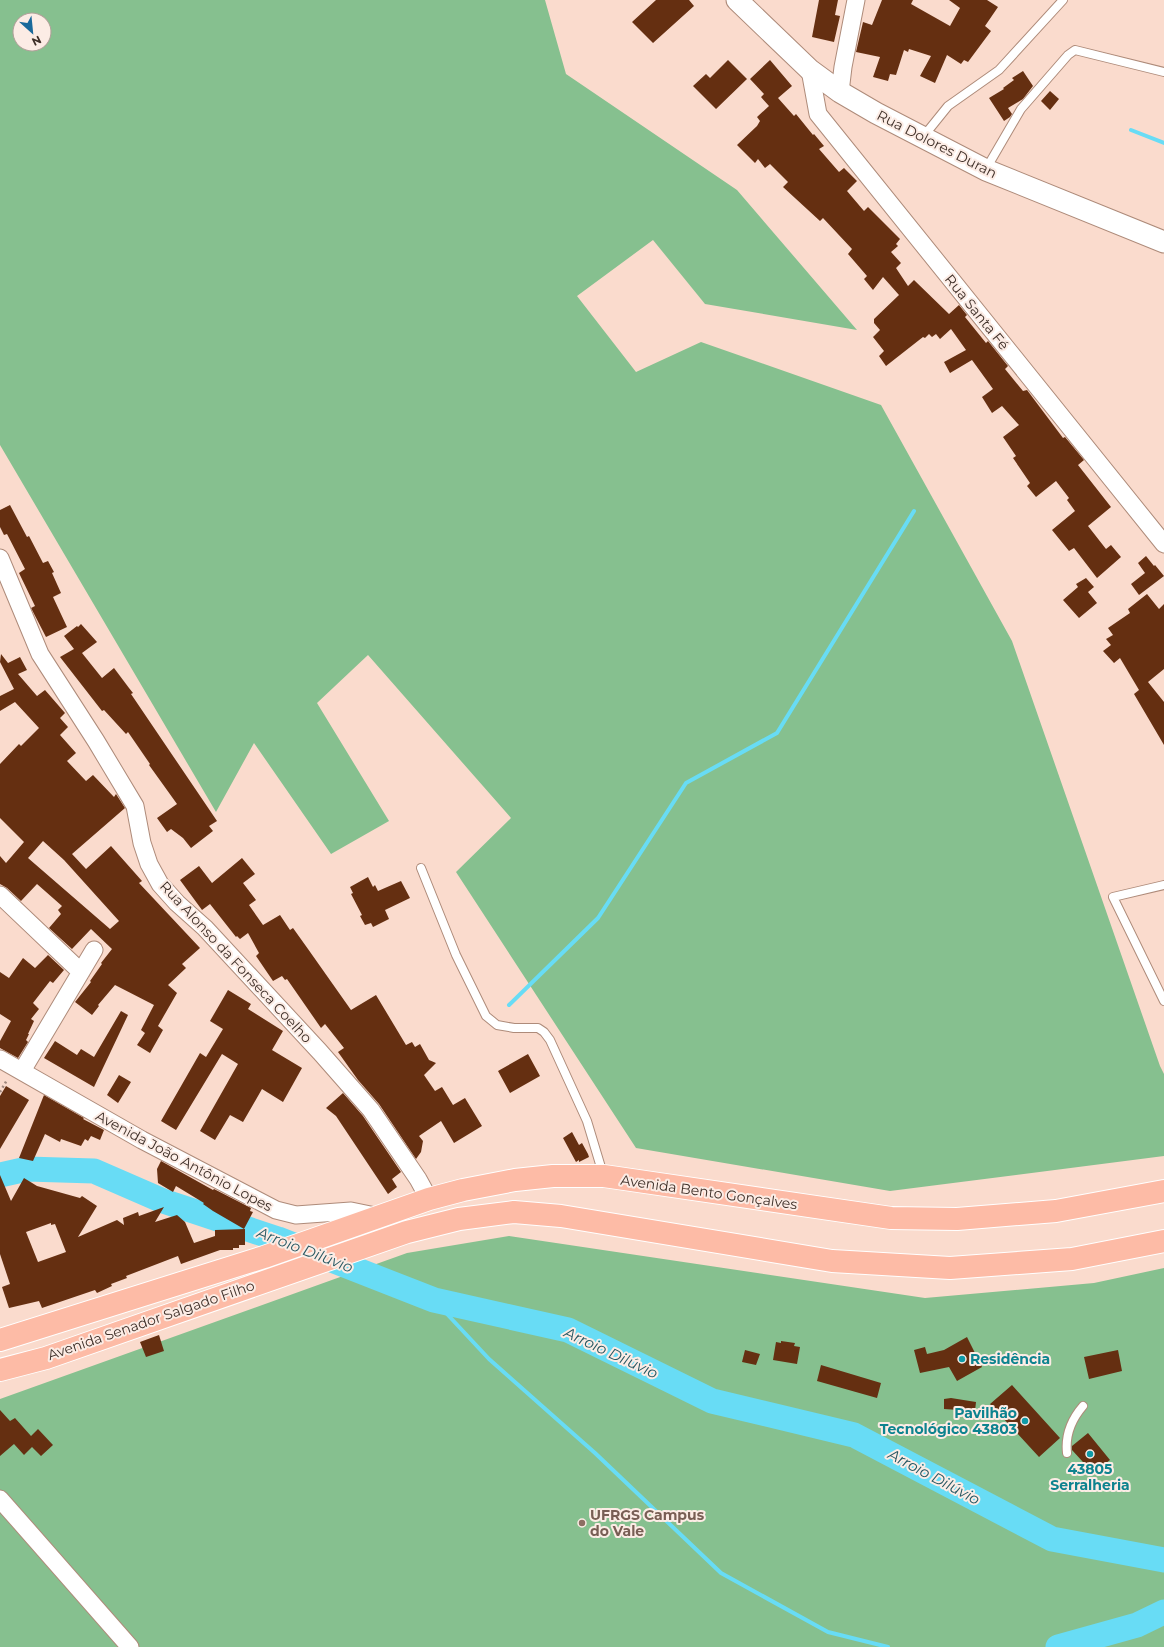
<svg xmlns="http://www.w3.org/2000/svg" width="1164" height="1647" font-family="Montserrat,sans-serif">
<style>
.green{fill:#86c08f;fill-rule:evenodd}
.lines{fill:none;stroke-linecap:round;stroke-linejoin:round}
.stream{stroke:#68dcf5;stroke-width:4}
.river{stroke:#68dcf5;stroke-width:25}
.building{fill:#652f11;fill-rule:evenodd}
.service-casing{stroke:#ae8b7a;stroke-width:10}
.minor-casing{stroke:#ae8b7a;stroke-width:19}
.tertiary-casing{stroke:#ae8b7a;stroke-width:23}
.primary-casing{stroke:#fff;stroke-width:24}
.path{stroke:#9f877d;stroke-width:2.5;stroke-dasharray:2 3;stroke-linecap:butt}
.service{stroke:#fff;stroke-width:8}
.minor{stroke:#fff;stroke-width:17}
.tertiary{stroke:#fff;stroke-width:21}
.primary{stroke:#fdbba6;stroke-width:22}
.culture-dot{fill:#0f9aa8;stroke:#fcece5;stroke-width:1.5}
.education-dot{fill:#8d6e63;stroke:#fcece5;stroke-width:1.5}
.labels{text-anchor:middle;stroke-width:4;stroke-linejoin:round;paint-order:stroke}
.street-label{font-size:14px;fill:#3d2e27;stroke:#fcece5}
.culture-label{font-size:14px;font-weight:bold;fill:#0d838f;stroke:#fcece5;text-anchor:start}
.education-label{font-size:14px;font-weight:bold;fill:#785e54;stroke:#fcece5;text-anchor:start}
.water-label{font-size:15px;font-style:italic;fill:#265762;stroke:#fcece5}
</style>
<rect width="100%" height="100%" fill="#fadbcd"/>
<path class="green" d="M0 0H545L566 74 737 190 857 330 705 304 653 240 577 296 636 372 701 342 881 405 1012 641 1160 1066 1164 1074V1156L890 1191 636 1148 456 872 511 818 368 655 317 703 389 821 331 854 254 743 216 812 0 445ZM20 20H44V44H20Z
M509 1236 925 1298 1094 1283 1164 1268V1647H0V1399L407 1253Z"/>
<g class="lines">
<path class="stream" d="M1131 130 1164 143
M509 1005 598 918 686 783 777 733 914 511
M434 1300 489 1359 595 1453 721 1573 828 1632 888 1647"/>
<path class="river" d="M0 1175 27 1169 94 1171 163 1201 278 1239 434 1300 568 1330 712 1401 854 1435 1052 1539 1164 1560
M1058 1647 1137 1625 1164 1612"/>
</g>
<path class="building" d="M656 0H689L694 6 653 43 632 22Z
M819 0H838L835 15 840 16 834 42 812 37Z
M882 0H913L911 4 950 26 960 8 949 0H987L998 7 985 26 991 31 968 62 964 60 961 64 947 55 935 83 920 76 931 56 909 49 908 52 904 50 896 75 890 74 888 81 873 77 880 57 856 52 863 22 872 25Z
M728 60 747 79 716 109 693 86 706 74 710 78Z
M770 60 792 86 778 98 794 116 796 114 813 135 814 134 824 146 819 149 839 172 844 168 857 181 847 191 864 211 868 207 900 239 896 244 898 246 891 252 901 263 896 268 908 286 914 280 949 314 959 305 967 315 965 317 986 343 988 341 1008 366 1005 369 1023 391 1027 390 1063 438 1065 437 1084 460 1078 465 1111 507 1088 526 1106 549 1111 545 1121 557 1097 578 1074 548 1069 551 1052 530 1075 511 1067 500 1069 498 1056 481 1036 497 1027 486 1030 483 1013 458 1016 456 1003 437 1019 425 1002 406 992 413 982 397 993 389 972 360 950 373 944 362 966 350 951 329 940 339 936 334 932 337 929 334 925 338 923 337 886 366 879 356 884 351 873 337 880 330 874 323V319L899 295 883 277 873 290 864 279 867 276 848 254 852 249 823 218 820 221 783 187 788 182 770 164 765 168 758 159 755 163 737 145 757 126 760 121 757 117 769 106 761 97 764 94 750 79Z
M1023 71 1033 86 1023 99 1008 108 1012 114 1010 117 1004 121 989 98 1004 89 1003 88 1014 80 1012 78Z
M1050 91 1059 99 1050 110 1041 101Z
M10 505 27 537 29 536 43 563 48 561 54 572 52 573 61 593 53 597 67 627 46 637 31 608 35 606 19 573 25 569 7 534 4 535 0 527V510Z
M1146 556 1154 566 1155 565 1164 576 1139 595 1131 584 1145 573 1138 563Z
M1086 578 1094 587 1088 592 1097 603 1079 618 1063 600 1078 587 1076 584Z
M1147 594 1159 609 1164 604V669L1148 682 1164 702V745L1134 694 1139 690 1120 658 1114 663 1103 651 1111 645 1106 639 1113 635 1108 628 1130 613 1128 609Z
M81 624 97 642 82 653 102 678 114 668 129 688 133 693 131 694 217 821 209 826 213 831 191 848 183 838 171 829 167 832 157 818 177 804 149 765 150 764 128 732 126 734 104 710 102 711 60 657 74 649 64 636 77 626 78 627Z
M1 654 8 663 20 657 27 670 18 674 37 696 45 690 65 713 60 718 68 727 60 735 76 753 67 761 86 781 93 775 114 797 116 794 125 808 72 854 86 869 111 846 142 881 139 883 200 948 182 964 186 968 168 985 177 993 158 1026 163 1030 150 1053 137 1045 145 1033 141 1030 154 1005 115 985 98 1005 99 1006 92 1015 75 1002 91 982 90 981 102 964 101 963 112 949 91 929 72 949 49 928 61 914 58 910 62 906 37 884 21 901 7 888 0 884V856L6 863 24 842 0 818V764L19 744 21 746 39 728 15 702 0 711V696L14 689 0 662ZM43 841 64 860 68 857 64 860 119 921 110 929 28 858Z
M242 858 255 874 243 883 256 900 249 905 263 925 280 915 290 930 293 928 308 949 351 1010 376 995 406 1045 412 1042 415 1047 420 1044 429 1060 436 1063 424 1075 435 1091 442 1087 453 1105 465 1098 482 1126 454 1143 441 1121 419 1136 423 1141 421 1152 416 1159 379 1104 358 1080 338 1052 344 1048 325 1024 321 1028 287 979 285 980 282 976 273 981 256 956 259 953 248 933 240 939 237 936 236 937 210 904 202 910 180 880 199 866 212 883Z
M368 877 373 887 375 885 378 891 401 881 410 898 385 910 389 919 373 927 371 923 365 925 360 916 362 915 351 894 353 893 350 887Z
M48 955 64 970 53 983 50 981 33 1003 39 1009 31 1019 34 1021 28 1034H29L26 1040 28 1042 18 1058 0 1048V1041L11 1021 0 1014V972L9 978 23 958 35 968Z
M228 990 251 1004 248 1009 283 1031 272 1050 302 1068 283 1102 262 1089 243 1122 230 1115 215 1140 200 1131 238 1064 222 1054 176 1130 161 1121 200 1053 206 1057 223 1029 210 1021Z
M121 1011 128 1015 94 1087 44 1058 55 1041 77 1055 81 1049 94 1057Z
M528 1054 540 1076 510 1093 498 1071Z
M119 1075 131 1082 118 1103 107 1095Z
M6 1086 29 1100 0 1149V1096Z
M343 1093 363 1116 401 1172 392 1179 397 1187 388 1194 336 1116 326 1108Z
M44 1095 84 1118 83 1119 104 1130 100 1140 91 1136 88 1141 85 1139 81 1146 61 1139 60 1142 45 1134 33 1161 19 1158Z
M572 1132 579 1145 582 1143 588 1154 589 1157 579 1162V1160L576 1162 563 1138Z
M161 1161 213 1190 214 1189 251 1208 250 1211 253 1212 244 1229 213 1211 203 1204 204 1203 176 1186 173 1192 158 1183 157 1169Z
M0 1175 11 1201 24 1178 37 1186 80 1198 82 1196 97 1206 78 1237 117 1220 124 1225 123 1218 138 1212 139 1216 164 1207 155 1222 177 1215 185 1222 194 1243 215 1236V1230L245 1229V1245H239V1248H233V1250H220L181 1264 178 1256 126 1276 127 1278 111 1284 112 1286 97 1293 95 1290 42 1308 39 1301 9 1308 2 1287 10 1284 0 1254ZM51 1223V1225L55 1224 66 1252 38 1262 26 1232Z
M159 1335 164 1351 146 1357 140 1342Z
M967 1337 982 1367 957 1381 949 1367 920 1373 914 1350 925 1347 927 1354 944 1350Z
M781 1341 795 1343 794 1346 800 1347 797 1364 773 1360 776 1342 781 1343Z
M745 1350 760 1354 756 1365 742 1362Z
M1118 1350 1122 1371 1089 1379 1084 1357Z
M821 1365 881 1383 877 1398 817 1381Z
M1012 1385 1060 1438 1039 1457 990 1404Z
M951 1398 976 1402 975 1411 944 1409V1399Z
M0 1410 10 1421 15 1418 31 1436 38 1429 53 1445 41 1456 32 1447 24 1455 14 1444 0 1456Z
M1088 1433 1110 1460 1093 1473 1072 1450V1446Z"/>
<g class="lines">
<g class="service-casing">
<path id="service" d="M923 137 948 106 999 70 1063 0
M986 169 1021 109 1068 55 1075 50 1164 72
M421 868 456 955 486 1016 497 1025 514 1028H538L544 1032 550 1040 587 1121 603 1174
M1164 885 1113 897 1164 1001
M1067 1453C1065 1435 1071 1420 1083 1406"/>
</g>
<g class="minor-casing">
<path id="minor" d="M810 70 818 114 1164 544
M840 92 843 67 856 0
M0 558 40 654 96 741 135 806 142 843 149 864 160 884 177 903 205 928 320 1052 371 1110 418 1179 429 1199
M0 895 81 972
M0 1059 142 1140 276 1210 296 1215 351 1211 380 1217
M22 1071 94 950
M0 1499 130 1647"/>
</g>
<g class="tertiary-casing">
<path id="tertiary" d="M737 0 810 70 840 92 876 113 986 170 1164 242"/>
</g>
<g class="primary-casing">
<path id="primary" d="M0 1340 264 1257 429 1199 463 1190 515 1180 553 1176H604L891 1218 957 1219 1056 1211 1164 1191
M0 1370 46 1358 407 1232 459 1219 514 1212 561 1216 832 1261 950 1268 1072 1259 1164 1241"/>
</g>
<path class="path" d="M0 1092 7 1080"/>
<use href="#service" class="service"/>
<use href="#minor" class="minor"/>
<use href="#tertiary" class="tertiary"/>
<use href="#primary" class="primary"/>
</g>
<g class="culture-dot">
<circle cx="962" cy="1359" r="4"/>
<circle cx="1025" cy="1421" r="4"/>
<circle cx="1090" cy="1454" r="4"/>
</g>
<circle class="education-dot" cx="582" cy="1523" r="4"/>
<g class="labels">
<g class="street-label">
<text transform="translate(937 144) rotate(27)" y="5">Rua Dolores Duran</text>
<text transform="translate(977 312) rotate(51)" y="5">Rua Santa Fé</text>
<text transform="translate(236 962) rotate(47)" y="5">Rua Alonso da Fonseca Coelho</text>
<text transform="translate(184 1161) rotate(28)" y="5">Avenida João Antônio Lopes</text>
<text transform="translate(709 1192) rotate(8)" y="5">Avenida Bento Gonçalves</text>
<text transform="translate(151 1320) rotate(-19)" y="5">Avenida Senador Salgado Filho</text>
</g>
<g class="culture-label">
<text x="970" y="1364">Residência</text>
<text x="1017" y="1418" text-anchor="end">Pavilhão<tspan x="1017" dy="16">Tecnológico 43803</tspan></text>
<text x="1090" y="1474" text-anchor="middle">43805<tspan x="1090" dy="16">Serralheria</tspan></text>
</g>
<g class="education-label">
<text x="590" y="1520">UFRGS Campus<tspan x="590" dy="16">do Vale</tspan></text>
</g>
<g class="water-label">
<text transform="translate(305 1250) rotate(21)" y="5">Arroio Dilúvio</text>
<text transform="translate(611 1353) rotate(25)" y="5">Arroio Dilúvio</text>
<text transform="translate(934 1477) rotate(28)" y="5">Arroio Dilúvio</text>
</g>
</g>
<g transform="translate(32 32) rotate(153)"><circle r="19" fill="#fcece5" stroke="#b0a099"/>
<path d="M0-3L7 15L0 10L-7 15Z" fill="#1a699b"/>
<text y="-6" font-size="11" font-weight="bold" text-anchor="middle" fill="#3d2e27">N</text>
</g>
</svg>
